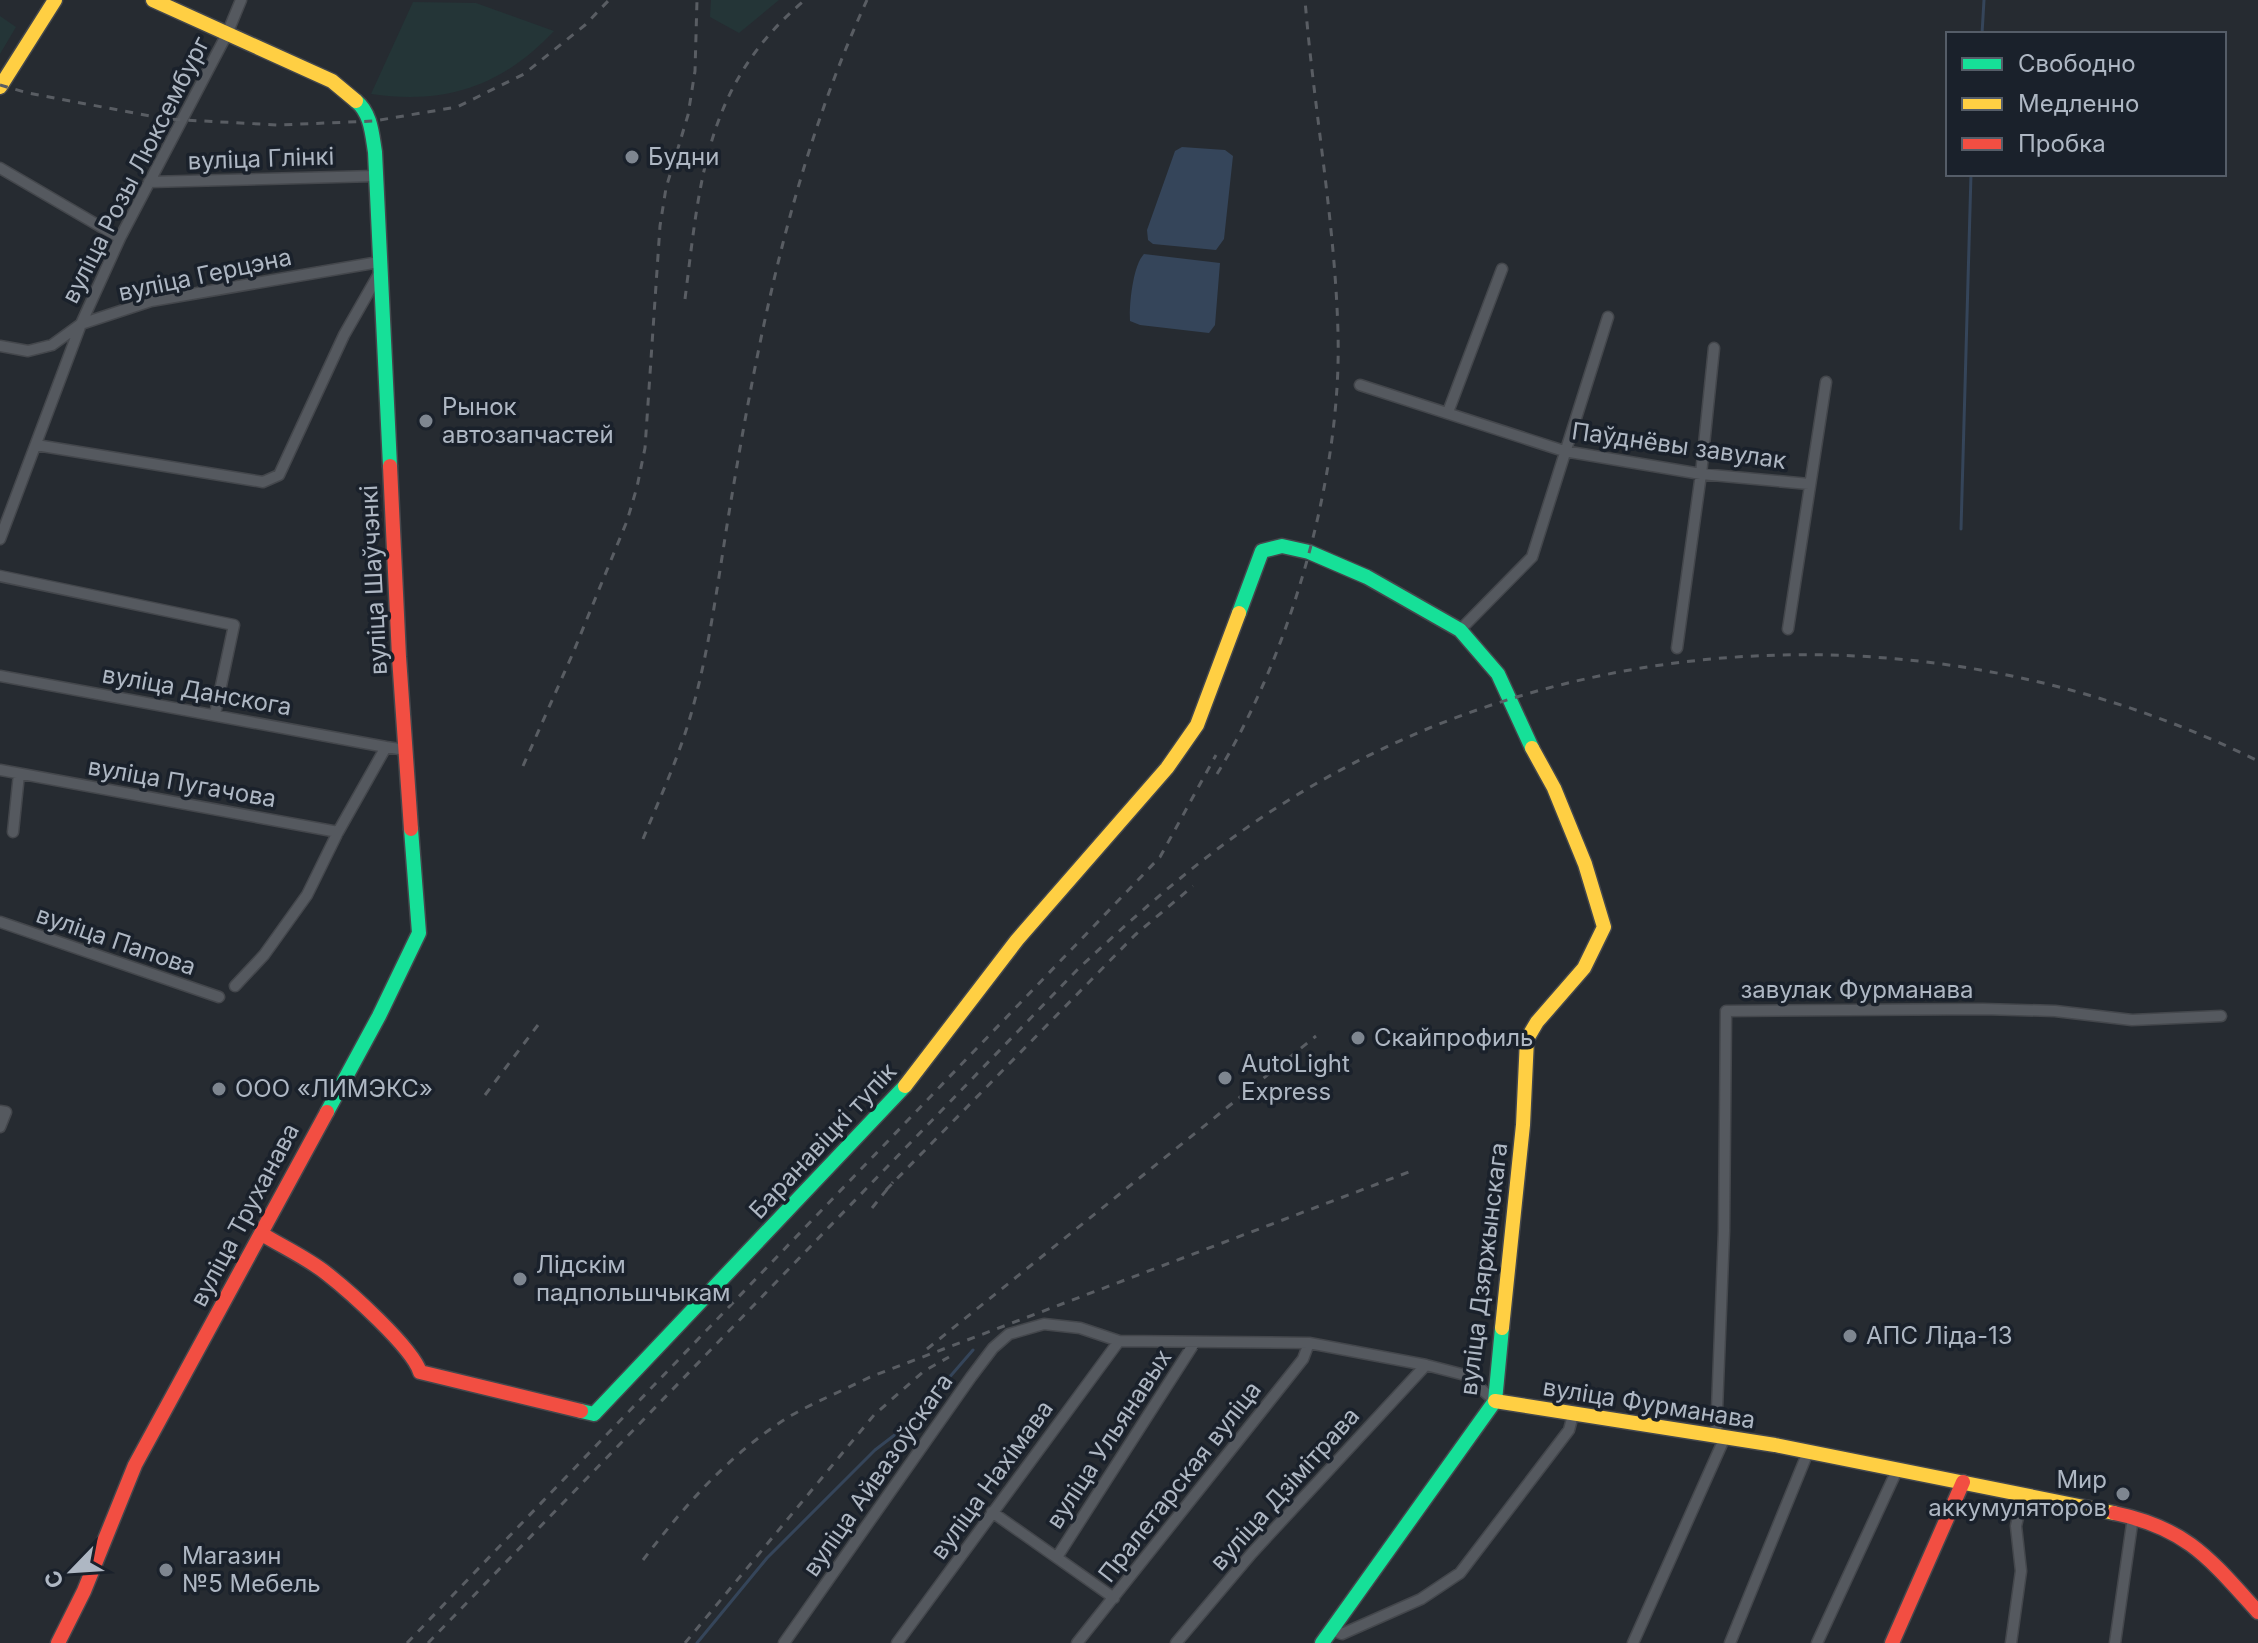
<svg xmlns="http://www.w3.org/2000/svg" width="2258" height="1643" font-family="Inter,sans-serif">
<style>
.green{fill:#243537}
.water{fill:#35455a}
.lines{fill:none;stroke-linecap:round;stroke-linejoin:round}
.stream{stroke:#35455a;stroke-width:3}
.street-casing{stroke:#44474c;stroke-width:13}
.fast-casing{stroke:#44474c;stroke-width:17}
.slow-casing{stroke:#44474c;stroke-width:17}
.jam-casing{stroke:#44474c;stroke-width:17}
.street{stroke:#55595f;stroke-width:10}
.fast{stroke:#16e098;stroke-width:14}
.slow{stroke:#ffcf43;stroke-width:14}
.jam{stroke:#f24e42;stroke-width:14}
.rail{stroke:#595d63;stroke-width:3;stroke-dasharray:8 8;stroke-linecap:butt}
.poi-dot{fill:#7e8690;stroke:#1a212b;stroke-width:3}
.labels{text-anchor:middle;stroke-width:7;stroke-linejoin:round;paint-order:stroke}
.poi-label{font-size:24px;fill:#aeb7c3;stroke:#1a212b;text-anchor:start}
.street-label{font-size:24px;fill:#aeb7c3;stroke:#1a212b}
</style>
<rect width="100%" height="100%" fill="#262b31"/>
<path class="green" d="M711 0H779L739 33 710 17Z
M413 2 476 3 554 31C502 86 447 105 371 94Z
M0 16 16 27 0 54Z"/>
<path class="water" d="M1182 147 1225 150 1233 156 1224 239 1216 250 1153 244 1148 240 1147 230 1175 151Z
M1144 254 1220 263 1215 325 1209 333 1140 325 1130 321C1129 305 1133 265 1144 254Z"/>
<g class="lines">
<path class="stream" d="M1982 34 1984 0
M1961 529 1971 174
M697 1643 767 1558 875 1450 909 1424 973 1350"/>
<g class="street-casing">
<path id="street" d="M0 168 120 238
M149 182 375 176
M0 346 28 351 52 345 81 324 151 301 379 262
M1360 385 1564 451 1701 474 1809 484
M1448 412 1502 269
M36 445 263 482 279 475 344 335 380 272
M0 539 81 324 120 238 227 34 241 0
M0 576 234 625 215 714
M1788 629 1826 382
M1460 630 1532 557 1608 317
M1677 648 1701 474 1714 348
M0 676 386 747
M0 770 338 832
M13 832 19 774
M0 922 219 997
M235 986 264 955 307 895 338 832 386 747 406 750
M0 1111 6 1112 0 1127
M1716 1435 1724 1231 1726 1011 1983 1009 2055 1011 2132 1020 2221 1016
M992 1512 1114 1598
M1057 1557 1195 1342
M1332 1630 1342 1634 1421 1599 1460 1573 1569 1430 1573 1415
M784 1643 971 1377 993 1348 1009 1334 1044 1324 1080 1328 1119 1341 1309 1343 1426 1365 1465 1375 1495 1401
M897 1643 1119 1341
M1077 1643 1303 1359 1309 1343
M1176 1643 1252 1553 1426 1365
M1633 1643 1725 1437
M1730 1643 1808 1452
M1817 1643 1898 1468
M2011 1643 2021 1571 2016 1526 2023 1495
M2115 1643 2133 1517"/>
</g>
<g class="fast-casing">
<path id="fast" d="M356 101C371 113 372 134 375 152L390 466
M1239 613 1262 551 1282 546 1309 552 1367 577 1460 630 1498 674 1532 748
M327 1112 379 1016 419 933 411 829
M581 1411 594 1414 905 1086
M1322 1643 1495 1401 1502 1328"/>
</g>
<g class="slow-casing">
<path id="slow" d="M153 0 332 81 356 101
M0 87 55 0
M905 1086 1017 940 1167 768 1197 725 1239 613
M1502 1328 1523 1125 1527 1039 1537 1022 1584 968 1604 927 1585 864 1554 788 1532 748
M1495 1401 1775 1445 2114 1513"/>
</g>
<g class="jam-casing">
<path id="jam" d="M390 466 399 657 411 829
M262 1234C283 1247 307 1258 326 1273 349 1291 412 1347 420 1372L581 1411
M2114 1513C2187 1528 2210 1559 2258 1612
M58 1643 84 1591 135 1465 327 1112
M1892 1643 1963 1482"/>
</g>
<use href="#street" class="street"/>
<use href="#fast" class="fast"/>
<use href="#slow" class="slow"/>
<use href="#jam" class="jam"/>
<path class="rail" d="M0 85 28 93 166 119 278 125 374 121 457 107 524 74 585 25 609 0
M685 299C700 181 705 83 805 0
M523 766 573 653 627 521 637 487 645 448 660 226 666 188 688 115 695 71 697 0
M1217 774C1291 653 1342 475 1338 333 1335 221 1314 111 1305 0
M643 839C659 800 677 761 689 721 711 647 719 570 732 495 760 327 795 156 867 0
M485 1095 538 1025
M886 1190 1135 935 1193 886
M872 1208 893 1182
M927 1349 1316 1036
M643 1560C685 1505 732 1451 792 1415 817 1401 844 1390 870 1377L1414 1170
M407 1643 1160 857 1216 755
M428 1643 1078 969C1140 911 1202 856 1273 810 1567 619 1946 606 2258 761
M685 1643 874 1415 924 1371 949 1357"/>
</g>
<g class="poi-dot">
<circle cx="632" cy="157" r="8"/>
<circle cx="426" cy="421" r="8"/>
<circle cx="1358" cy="1038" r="8"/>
<circle cx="1225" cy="1078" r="8"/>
<circle cx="219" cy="1089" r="8"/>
<circle cx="520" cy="1279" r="8"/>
<circle cx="1850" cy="1336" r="8"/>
<circle cx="2123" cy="1494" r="8"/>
<circle cx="166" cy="1570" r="8"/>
</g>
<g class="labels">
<g class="poi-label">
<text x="648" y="165">Будни</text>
<text x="442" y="415">Рынок<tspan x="442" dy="28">автозапчастей</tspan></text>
<text x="1374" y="1046">Скайпрофиль</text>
<text x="1241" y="1072">AutoLight<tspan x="1241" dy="28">Express</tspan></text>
<text x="235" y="1097">ООО «ЛИМЭКС»</text>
<text x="536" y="1273">Лідскім<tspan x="536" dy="28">падпольшчыкам</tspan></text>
<text x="1866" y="1344">АПС Ліда-13</text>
<text x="2107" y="1488" text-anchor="end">Мир<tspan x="2107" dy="28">аккумуляторов</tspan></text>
<text x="182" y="1564">Магазин<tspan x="182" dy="28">№5 Мебель</tspan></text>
</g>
<g class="street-label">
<text transform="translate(261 159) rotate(-2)" y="8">вуліца Глінкі</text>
<text transform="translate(136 170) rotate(-63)" y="8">вуліца Розы Люксембург</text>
<text transform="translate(205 275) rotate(-12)" y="8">вуліца Герцэна</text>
<text transform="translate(1679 446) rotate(8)" y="8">Паўднёвы завулак</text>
<text transform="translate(374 580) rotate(-93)" y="8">вуліца Шаўчэнкі</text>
<text transform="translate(197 691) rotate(10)" y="8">вуліца Данскога</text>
<text transform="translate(182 783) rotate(10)" y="8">вуліца Пугачова</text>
<text transform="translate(116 941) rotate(19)" y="8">вуліца Папова</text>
<text x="1857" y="998">завулак Фурманава</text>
<text transform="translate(823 1141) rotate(-47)" y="8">Баранавіцкі тупік</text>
<text transform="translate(245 1215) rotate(-62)" y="8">вуліца Труханава</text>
<text transform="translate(1484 1269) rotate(-83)" y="8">вуліца Дзяржынскага</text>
<text transform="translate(1649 1404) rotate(9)" y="8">вуліца Фурманава</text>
<text transform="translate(1109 1439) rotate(-57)" y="8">вуліца Ульянавых</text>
<text transform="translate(878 1475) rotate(-55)" y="8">вуліца Айвазоўскага</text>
<text transform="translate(992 1480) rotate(-54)" y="8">вуліца Нахімава</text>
<text transform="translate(1180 1482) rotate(-52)" y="8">Пралетарская вуліца</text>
<text transform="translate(1285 1489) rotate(-48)" y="8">вуліца Дзімітрава</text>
</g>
</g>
<rect x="1946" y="32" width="280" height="144" fill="#1a212b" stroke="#555d68" stroke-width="2"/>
<rect x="1962" y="58" width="40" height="12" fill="#16e098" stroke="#555d68" stroke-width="2"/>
<text x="2018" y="72" font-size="24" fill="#aeb7c3">Свободно</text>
<rect x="1962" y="98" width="40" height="12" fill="#ffcf43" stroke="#555d68" stroke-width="2"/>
<text x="2018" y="112" font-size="24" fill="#aeb7c3">Медленно</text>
<rect x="1962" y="138" width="40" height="12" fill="#f24e42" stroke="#555d68" stroke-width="2"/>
<text x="2018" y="152" font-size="24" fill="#aeb7c3">Пробка</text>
<g transform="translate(72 1571) rotate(245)" stroke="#1a212b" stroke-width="6" paint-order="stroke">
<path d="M0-6L14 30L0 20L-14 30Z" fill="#aeb7c3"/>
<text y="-12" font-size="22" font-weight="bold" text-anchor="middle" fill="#aeb7c3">С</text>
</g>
</svg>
